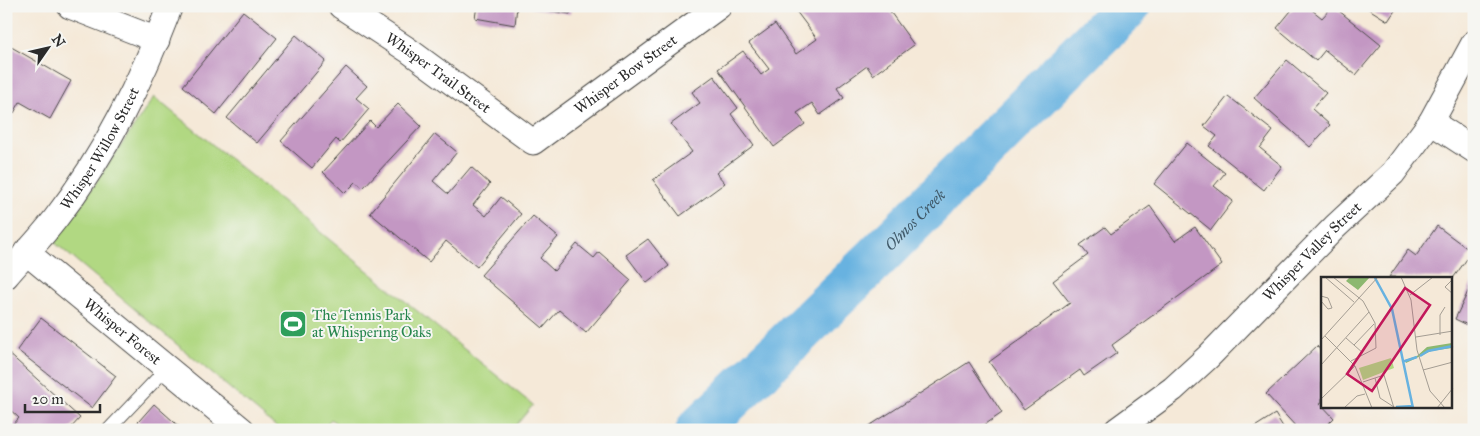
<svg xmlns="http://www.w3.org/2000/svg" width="1480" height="436" font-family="'IM FELL Great Primer',serif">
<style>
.green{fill:#b1d882;stroke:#6e8256}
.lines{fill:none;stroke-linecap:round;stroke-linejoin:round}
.river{stroke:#67b2e0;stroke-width:45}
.building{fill:#c397c3}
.service-casing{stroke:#494845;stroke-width:14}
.minor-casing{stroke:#494845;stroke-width:27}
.service{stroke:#fff;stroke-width:12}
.minor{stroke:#fff;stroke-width:25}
.labels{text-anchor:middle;stroke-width:4;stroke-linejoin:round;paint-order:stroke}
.street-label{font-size:15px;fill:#2b2b2b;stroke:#f6f6f2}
.leisure-label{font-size:15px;fill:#27864d;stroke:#f6f6f2;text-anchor:start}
.water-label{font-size:16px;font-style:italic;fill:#405a6a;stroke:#f6f6f2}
.inset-river{fill:none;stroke:#67b2e0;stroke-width:2.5}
.inset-road{fill:none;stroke:#a49d93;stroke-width:1}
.view{fill:#c2185b;fill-opacity:0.15;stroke:#c2185b;stroke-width:2.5}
.inset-edge{fill:none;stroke:#2b2b2b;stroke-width:2.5}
</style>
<rect width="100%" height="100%" fill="#f6f6f2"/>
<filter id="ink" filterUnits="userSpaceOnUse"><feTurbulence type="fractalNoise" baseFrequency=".02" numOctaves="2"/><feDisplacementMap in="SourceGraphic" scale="10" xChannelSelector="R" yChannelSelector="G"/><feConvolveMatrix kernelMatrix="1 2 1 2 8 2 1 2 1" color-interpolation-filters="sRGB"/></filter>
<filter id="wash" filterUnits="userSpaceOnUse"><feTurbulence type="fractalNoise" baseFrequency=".0096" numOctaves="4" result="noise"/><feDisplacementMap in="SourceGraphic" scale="20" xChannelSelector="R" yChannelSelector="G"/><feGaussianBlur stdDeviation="1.12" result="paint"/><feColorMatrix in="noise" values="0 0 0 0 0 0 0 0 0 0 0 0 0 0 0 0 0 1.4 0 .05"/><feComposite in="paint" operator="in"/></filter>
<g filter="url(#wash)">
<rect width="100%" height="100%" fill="#f5e9d8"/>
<path class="green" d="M154 97 533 405 512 430H343L331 419 322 430H280L55 243Z"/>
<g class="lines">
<path class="river" id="s1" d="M698 430 876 258 1128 6"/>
</g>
<g id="blocks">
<path class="building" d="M477 6H517L515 25 475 18Z
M532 6H571L570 14 532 8Z
M803 6H886L914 45 873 75 867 66 837 88 844 98 820 115 812 103 797 113 805 124 774 147 718 69 743 51 761 75 769 69 749 43 775 24 796 54 817 39 796 11Z
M1295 6H1307L1322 18 1333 6 1381 45 1356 75 1325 50 1316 61 1277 28Z
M1364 6H1398L1388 21Z
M243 11 277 38 216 114 183 86Z
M296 35 326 61 257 143 227 118Z
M6 44 71 81 50 119 20 102 14 113 6 108Z
M1287 60 1326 93 1312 109 1330 125 1310 147 1254 98Z
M346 67 367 86 356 98 369 109 340 143 336 139 312 168 281 141Z
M714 76 738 108 731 114 754 145 716 173 725 183 680 216 653 180 692 152 671 124 700 103 692 92Z
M1228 96 1273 131 1260 148 1282 166 1264 190 1209 146 1217 136 1204 126Z
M398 104 421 126 363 188 356 182 345 193 323 172 370 121 376 127Z
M435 134 457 152 433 181 448 194 471 167 490 184 473 205 486 216 501 197 521 214 477 267 446 241 429 262 370 213Z
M1187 143 1225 173 1214 186 1233 201 1211 230 1154 184Z
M1150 206 1175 241 1195 227 1222 265 1112 345 1117 353 1084 376 1080 370 1024 410 989 362 1070 303 1053 281 1088 255 1080 245 1105 227 1111 234Z
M533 216 558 237 540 258 554 271 577 244 594 258 599 252 631 280 586 333 559 310 543 328 481 275Z
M1437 226 1472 252 1451 281V278L1389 277 1408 250 1416 256Z
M648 239 669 266 647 283 626 255Z
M1474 279V328L1455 319Z
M41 318 116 376 92 408 17 350Z
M1317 346 1322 352V402L1320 403 1334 418 1322 430H1299L1266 394Z
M6 351 80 418 69 430H14L11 427 19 418 6 406Z
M969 362 1002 413 977 430H863Z
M154 404 183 430H131Z
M1275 414 1285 430H1250Z"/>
</g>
</g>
<g filter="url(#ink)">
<use href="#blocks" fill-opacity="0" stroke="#494845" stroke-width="1"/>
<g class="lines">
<g class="service-casing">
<path id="service" d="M108 430 167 368"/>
</g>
<g class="minor-casing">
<g id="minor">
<path d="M70 6 157 40"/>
<path id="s2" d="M341 6 408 50 533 142 719 6"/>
<path d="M1431 122 1474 150"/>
<path id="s3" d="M26 252 242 430"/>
<path id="s4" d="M6 276C22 257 41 238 56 218 106 154 141 81 170 6"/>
<path id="s5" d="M1117 430 1173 389 1208 357 1335 227 1393 173 1431 122 1474 43"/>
</g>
</g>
<use href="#service" class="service"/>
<use href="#minor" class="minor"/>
</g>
</g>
<defs>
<g id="stadium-square" transform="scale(1.4375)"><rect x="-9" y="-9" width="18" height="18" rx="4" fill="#2e9e5b" stroke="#f6f6f2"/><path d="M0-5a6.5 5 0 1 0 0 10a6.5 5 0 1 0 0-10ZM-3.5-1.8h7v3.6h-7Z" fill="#fff"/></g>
</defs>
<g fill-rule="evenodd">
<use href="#stadium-square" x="293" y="324"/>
</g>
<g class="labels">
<g class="street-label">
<text dy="5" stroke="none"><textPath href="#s2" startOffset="118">Whisper Trail Street</textPath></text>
<text dy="5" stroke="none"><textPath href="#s2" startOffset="350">Whisper Bow Street</textPath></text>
<text dy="5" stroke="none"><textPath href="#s4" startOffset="159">Whisper Willow Street</textPath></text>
<text dy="5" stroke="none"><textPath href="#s5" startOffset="265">Whisper Valley Street</textPath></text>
<text dy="5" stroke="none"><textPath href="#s3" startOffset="125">Whisper Forest</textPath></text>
</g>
<g class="leisure-label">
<text x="312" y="320">The Tennis Park<tspan x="312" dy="17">at Whispering Oaks</tspan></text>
</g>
<g class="water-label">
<text dy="6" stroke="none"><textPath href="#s1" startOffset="302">Olmos Creek</textPath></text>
</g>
</g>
<g transform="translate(1321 277)">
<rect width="131" height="131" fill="#f5e9d8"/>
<path d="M70 81 73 91 42 103 38 91Z" fill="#b1d882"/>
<path d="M29 0H49L37 13 25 4ZM131 66V71L110 74 85 86 84 83 96 79 106 70Z" fill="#8cb870"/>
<path class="inset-river" d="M54 1 71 32 92 131M99 79 107 74 132 69M81 85 96 80M75 130 92 129"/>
<path class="inset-road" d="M4 0 33 25M12 0 42 24 54 46 55 71 30 84M80 0 90 23 96 73 109 114 124 131M132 2 124 10 132 17M89 18 112 0M0 19 7 21 11 31 7 32 0 24M119 58V38L124 30M4 59 34 89 51 131M95 60 132 54M25 61 42 76M0 63 57 0M33 68 53 47M0 88 48 35M102 93 132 85M54 101 59 121 73 130M42 105 63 98 73 131M0 122 34 89M23 131 36 119 44 117M116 131 132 111"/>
<path class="view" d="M84 11 109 28 51 114 26 97Z"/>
<rect width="131" height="131" class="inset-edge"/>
</g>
<rect width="1480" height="436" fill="none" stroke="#f6f6f2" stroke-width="25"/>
<g transform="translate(48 48) rotate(56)" stroke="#f6f6f2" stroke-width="4" paint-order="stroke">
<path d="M0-4L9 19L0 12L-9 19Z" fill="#2b2b2b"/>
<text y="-8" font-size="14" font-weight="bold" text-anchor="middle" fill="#2b2b2b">N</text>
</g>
<path d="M25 404v8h75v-8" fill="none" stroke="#2b2b2b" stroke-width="2.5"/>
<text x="32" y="404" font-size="15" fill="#2b2b2b" stroke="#f6f6f2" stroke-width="4" paint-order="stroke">20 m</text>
</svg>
